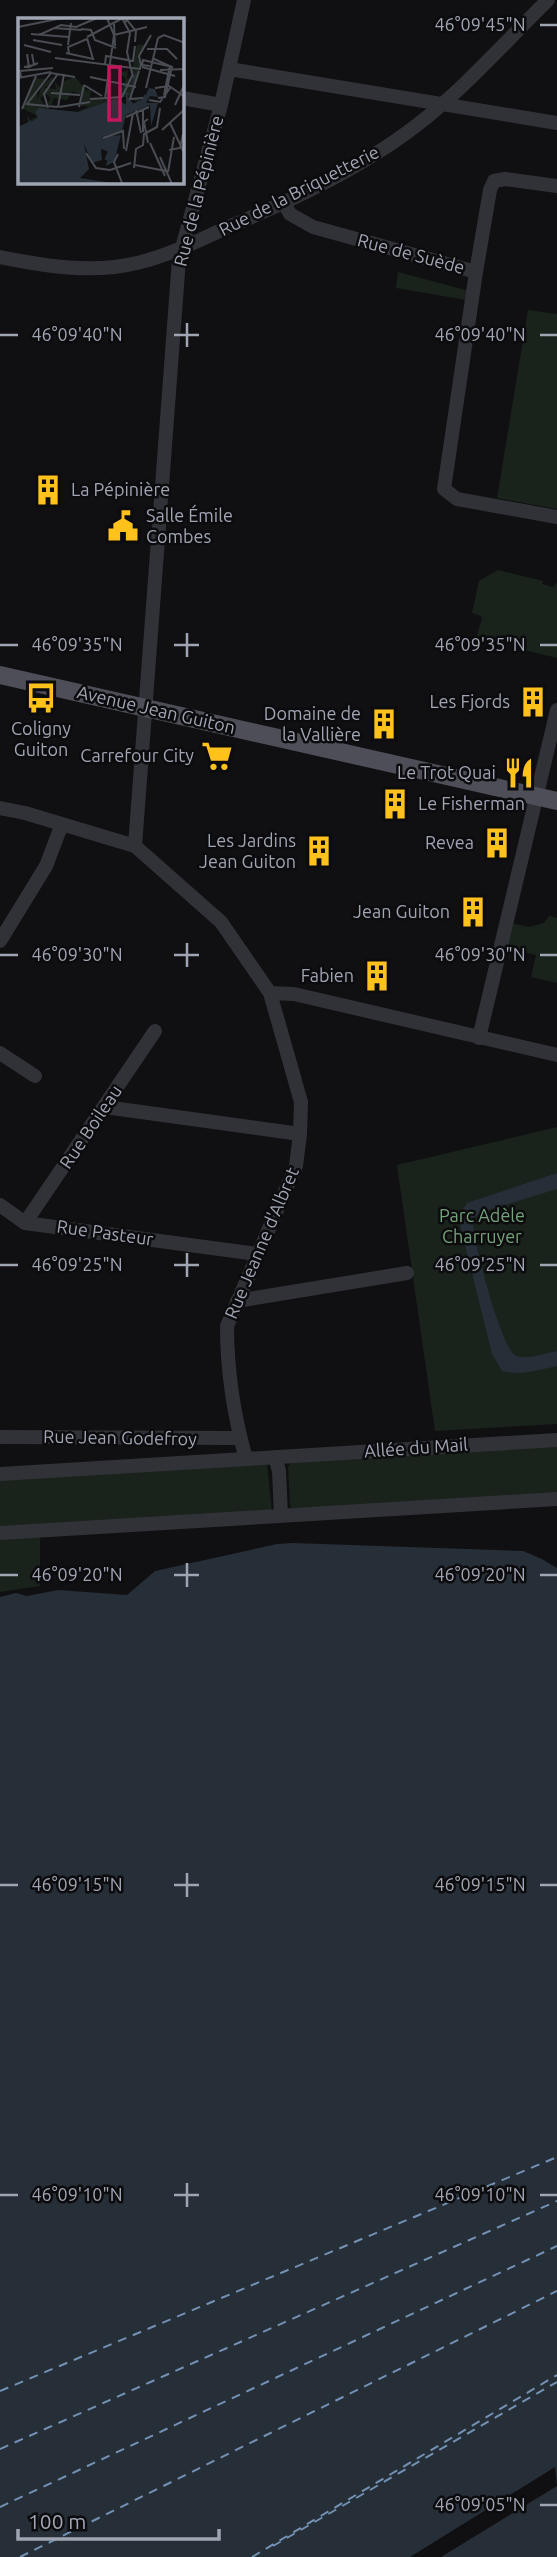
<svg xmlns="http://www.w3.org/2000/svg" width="557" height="2557" font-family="Ubuntu,sans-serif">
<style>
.green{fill:#1a221c}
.water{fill:#262e37}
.pier{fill:#101012}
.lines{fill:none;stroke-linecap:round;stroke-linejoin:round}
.ferry{stroke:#7391b4;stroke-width:2;stroke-dasharray:9 7;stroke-linecap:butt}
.minor{stroke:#313237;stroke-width:14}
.major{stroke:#4d4e57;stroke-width:18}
.ticks{fill:none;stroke:#a0a5b4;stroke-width:2.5}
.labels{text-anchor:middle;stroke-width:5;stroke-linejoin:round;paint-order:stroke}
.street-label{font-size:18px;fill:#a0a5b4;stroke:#0c0b0d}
.poi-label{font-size:18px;fill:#a0a5b4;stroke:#0c0b0d;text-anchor:end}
.park-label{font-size:18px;fill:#75a27b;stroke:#0c0b0d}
.inset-river{fill:none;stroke:#262e37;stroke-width:3.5}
.inset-road{fill:none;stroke:#4a4c53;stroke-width:2}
.view{fill:#c2185b;fill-opacity:0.15;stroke:#c2185b;stroke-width:3.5}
.inset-edge{fill:none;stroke:#a0a5b4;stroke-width:3.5}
.ticks-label{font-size:18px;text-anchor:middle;fill:#a0a5b4;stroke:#0c0b0d;stroke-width:5;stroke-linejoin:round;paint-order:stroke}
</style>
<rect width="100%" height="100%" fill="#101012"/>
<path class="green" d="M398 272 473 292 472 301 396 288Z
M528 310 557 314V509L497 498Z
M498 570 539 580 543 581 542 584 553 587 557 583V658L525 650 527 646 482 636 481 639 476 638 482 619 481 616 472 613 479 581Z
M549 916 557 918V983L531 977 536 955 500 946 506 922 529 927 544 923Z
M557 1127V1424L435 1431 397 1165Z
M557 1445V1494L292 1510 290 1505 288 1467 292 1461Z
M267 1463 272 1512 0 1528V1480Z
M40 1530V1586L0 1592V1533Z"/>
<path class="water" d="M557 1173V1189L485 1211 473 1218C471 1235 501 1348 515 1355 525 1361 546 1353 557 1351V1366C539 1370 520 1376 502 1371L492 1354 458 1217 467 1203Z
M293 1543 523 1551 542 1559 557 1568V2557H0V1597L16 1593 27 1596 58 1590 127 1595 155 1571 277 1544Z"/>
<path class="pier" d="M555 2467 557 2486 441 2557H410Z"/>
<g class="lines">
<path class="ferry" d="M0 2391 557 2157
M0 2449 557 2201
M0 2507 557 2246
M273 2546 557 2382
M20 2557 557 2291
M252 2557 557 2375"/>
<path class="minor" d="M229 69 557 123
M182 98 221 105
M284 203 290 214 313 227 476 272 490 190 494 181 505 179 557 186
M0 257C45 266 92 274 137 263 168 256 197 241 226 228 292 200 360 169 417 125 464 89 506 41 548 0
M476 272 444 489 457 499 557 517
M0 808 25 813 135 846 221 922 270 993 301 1102 300 1134 296 1166 227 1326C227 1371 234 1416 246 1459
M135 846 179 259 221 105 244 0
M0 941 46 866 62 824
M270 993 294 994 557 1055
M479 1038 557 710
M0 1053 35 1076
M105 1107 300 1134
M0 1205 25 1223 257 1254
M25 1223 155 1031
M237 1301 407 1273
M0 1437 239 1438
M275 1457 279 1471 281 1515
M0 1474 557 1440
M0 1533 557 1499"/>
<path class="major" d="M0 675 557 801"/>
</g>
<path class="ticks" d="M540 25H557M187 323V347M0 335H18M174 335H199M540 335H557M187 633V657M0 645H18M174 645H199M540 645H557M187 943V967M0 955H18M174 955H199M540 955H557M187 1253V1277M0 1265H18M174 1265H199M540 1265H557M187 1563V1587M0 1575H18M174 1575H199M540 1575H557M187 1873V1897M0 1885H18M174 1885H199M540 1885H557M187 2183V2207M0 2195H18M174 2195H199M540 2195H557M540 2505H557"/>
<defs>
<g id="building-bare" transform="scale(2.415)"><path d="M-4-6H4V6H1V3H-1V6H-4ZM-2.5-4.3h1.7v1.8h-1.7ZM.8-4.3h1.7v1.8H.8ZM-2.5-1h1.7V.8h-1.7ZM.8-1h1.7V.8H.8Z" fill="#ffc21c" stroke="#0c0b0d" stroke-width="2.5" paint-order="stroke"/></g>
<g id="civic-bare" transform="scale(2.415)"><path d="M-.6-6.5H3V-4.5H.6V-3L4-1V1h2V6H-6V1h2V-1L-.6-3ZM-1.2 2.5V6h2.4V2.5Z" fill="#ffc21c" stroke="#0c0b0d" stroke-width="2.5" paint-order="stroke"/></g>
<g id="bus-bare" transform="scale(2.415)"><path d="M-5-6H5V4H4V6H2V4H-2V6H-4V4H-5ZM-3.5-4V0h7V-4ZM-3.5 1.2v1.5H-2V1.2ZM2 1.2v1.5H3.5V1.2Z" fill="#ffc21c" stroke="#0c0b0d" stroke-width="2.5" paint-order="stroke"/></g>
<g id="supermarket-bare" transform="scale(2.415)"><path d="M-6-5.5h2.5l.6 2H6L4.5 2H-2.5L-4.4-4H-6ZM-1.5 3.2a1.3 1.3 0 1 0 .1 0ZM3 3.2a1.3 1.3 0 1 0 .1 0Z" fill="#ffc21c" stroke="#0c0b0d" stroke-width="2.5" paint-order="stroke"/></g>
<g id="restaurant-bare" transform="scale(2.415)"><path d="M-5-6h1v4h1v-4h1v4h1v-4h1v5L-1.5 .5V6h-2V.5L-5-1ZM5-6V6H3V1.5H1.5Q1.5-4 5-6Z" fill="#ffc21c" stroke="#0c0b0d" stroke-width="2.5" paint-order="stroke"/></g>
</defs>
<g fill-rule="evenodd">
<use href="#building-bare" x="48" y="490"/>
<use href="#civic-bare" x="123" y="526"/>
<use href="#bus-bare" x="41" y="698"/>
<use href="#building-bare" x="533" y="702"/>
<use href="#building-bare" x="384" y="724"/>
<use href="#supermarket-bare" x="217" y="756"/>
<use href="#restaurant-bare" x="519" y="773"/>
<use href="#building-bare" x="395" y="804"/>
<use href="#building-bare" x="497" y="843"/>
<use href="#building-bare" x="319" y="851"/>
<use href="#building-bare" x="473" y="912"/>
<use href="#building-bare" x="377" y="976"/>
</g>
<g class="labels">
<g class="street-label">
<text transform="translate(199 191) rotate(-76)" y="6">Rue de la Pépinière</text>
<text transform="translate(299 191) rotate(-27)" y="6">Rue de la Briquetterie</text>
<text transform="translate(411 254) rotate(15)" y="6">Rue de Suède</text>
<text transform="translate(156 710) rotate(13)" y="6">Avenue Jean Guiton</text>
<text transform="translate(91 1127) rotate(-56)" y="6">Rue Boileau</text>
<text transform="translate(105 1233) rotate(8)" y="6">Rue Pasteur</text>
<text transform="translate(262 1243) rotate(-67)" y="6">Rue Jeanne d'Albret</text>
<text transform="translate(120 1438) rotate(1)" y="6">Rue Jean Godefroy</text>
<text transform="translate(416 1448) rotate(-4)" y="6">Allée du Mail</text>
</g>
<g class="poi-label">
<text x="71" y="496" text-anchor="start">La Pépinière</text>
<text x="146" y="522" text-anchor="start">Salle Émile<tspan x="146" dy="21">Combes</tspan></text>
<text x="510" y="708">Les Fjords</text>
<text x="361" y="720">Domaine de<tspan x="361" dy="21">la Vallière</tspan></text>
<text x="41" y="735" text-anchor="middle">Coligny<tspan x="41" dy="21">Guiton</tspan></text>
<text x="194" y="762">Carrefour City</text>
<text x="496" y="779">Le Trot Quai</text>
<text x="418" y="810" text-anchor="start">Le Fisherman</text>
<text x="296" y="847">Les Jardins<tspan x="296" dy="21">Jean Guiton</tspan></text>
<text x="474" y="849">Revea</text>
<text x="450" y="918">Jean Guiton</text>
<text x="354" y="982">Fabien</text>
</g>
<g class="park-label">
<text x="482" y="1222">Parc Adèle<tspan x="482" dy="21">Charruyer</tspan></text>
</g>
</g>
<g transform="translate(18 18)">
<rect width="166" height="166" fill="#101012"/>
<path d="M130 26 120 37 124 47 112 78 100 80 108 87 112 83 116 87 119 83 113 82 117 80 125 83 69 117 58 108 0 122V109L20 98 5 91 17 60 28 61 19 72 20 81 23 69 34 59 37 63 26 70 38 71 37 64 43 71 44 64 57 59 69 73 73 70 72 81 99 79 108 61 102 55 110 52 109 61 113 59 119 27ZM54 73 64 77 63 88H72L59 94 29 91 22 80 28 76 33 80 29 86 33 88 36 80 49 82Z" fill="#1a221c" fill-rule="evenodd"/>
<path d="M120 52 117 54 118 59 112 75V76L109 77 116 87 125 83 131 70 137 71 140 79 132 78 128 85H140L133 108 132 87 108 97 104 113 83 119 103 117 96 144 88 148 91 134 83 131 84 142 74 145 66 126 71 151 62 160 101 166H0V109L11 104 9 97 13 104 20 100 17 94 21 90 60 94 97 81 108 87V77L100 74 105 75 108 67 107 74 112 75 117 54Z" fill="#262e37"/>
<path class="inset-river" d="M0 140 35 133 89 99 125 83 128 77M74 140 81 135 80 119M88 142 92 133 84 127 79 112 121 87M0 163 70 113M30 166 36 136 114 90M35 166 36 138 72 115"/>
<path class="inset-road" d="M104 0 112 15 109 34 115 59M107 4 109 2 118 13 117 24M96 6 97 28M0 9 44 0M36 10 64 12M63 11 73 12 77 22 98 30M13 16 51 19M21 17 43 7 58 9 79 0M96 17 129 9M69 19 103 1M140 20 146 17 167 25M15 22 44 27M6 27 33 34M50 27 53 5M129 31H149L159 41M48 35 75 41 69 20M9 36 11 49 20 45M51 36 50 29 69 21M37 40 122 51 123 46M134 40 154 49 147 79 140 80M87 46 88 38 115 43 117 28M123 47 121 38 133 17M132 48 124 47 125 42 150 48M6 49 16 47 14 36M124 49 157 58M142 52 167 51M121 53 112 81 125 80M3 59 2 53 35 50M72 59 118 69M0 60 33 54M66 67 84 78M128 70 140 20M137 70 151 68 167 79M33 75 62 77M146 77 152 47M104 79 114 58M72 81 104 79M87 81 96 17 89 0M131 82 142 84 152 70M8 86 40 89M9 86 33 55 57 59M157 87 167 65M40 89 46 56M41 89 72 84M61 89 66 67M30 90 26 76 39 57M4 91 18 58M125 91V114M118 92 123 115M108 99 131 89M152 105 167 137M144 112 167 91M85 120 105 113 106 131M130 125 126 104 130 101M132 125 147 158M151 132 162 130 165 116M108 133 115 95M68 135 78 150 92 152M100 136 96 144 104 165M142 139 154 166M117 147 148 153M116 150 118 131 125 127 126 116 139 109 142 90M92 152 113 145M150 154 156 119"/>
<path class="view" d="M91 49H102V102H91Z"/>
<rect width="166" height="166" class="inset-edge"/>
</g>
<g class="ticks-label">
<text x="480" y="31">46°09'45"N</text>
<text x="77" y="341">46°09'40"N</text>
<text x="480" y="341">46°09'40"N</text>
<text x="77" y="651">46°09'35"N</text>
<text x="480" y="651">46°09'35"N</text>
<text x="77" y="961">46°09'30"N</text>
<text x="480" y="961">46°09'30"N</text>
<text x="77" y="1271">46°09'25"N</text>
<text x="480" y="1271">46°09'25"N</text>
<text x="77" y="1581">46°09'20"N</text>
<text x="480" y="1581">46°09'20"N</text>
<text x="77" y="1891">46°09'15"N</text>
<text x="480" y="1891">46°09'15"N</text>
<text x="77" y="2201">46°09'10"N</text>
<text x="480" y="2201">46°09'10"N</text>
<text x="480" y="2511">46°09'05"N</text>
</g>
<path d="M18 2529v10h201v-10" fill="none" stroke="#a0a5b4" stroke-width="3.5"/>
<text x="28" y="2529" font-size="21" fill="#a0a5b4" stroke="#0c0b0d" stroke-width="5" paint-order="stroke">100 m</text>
</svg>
